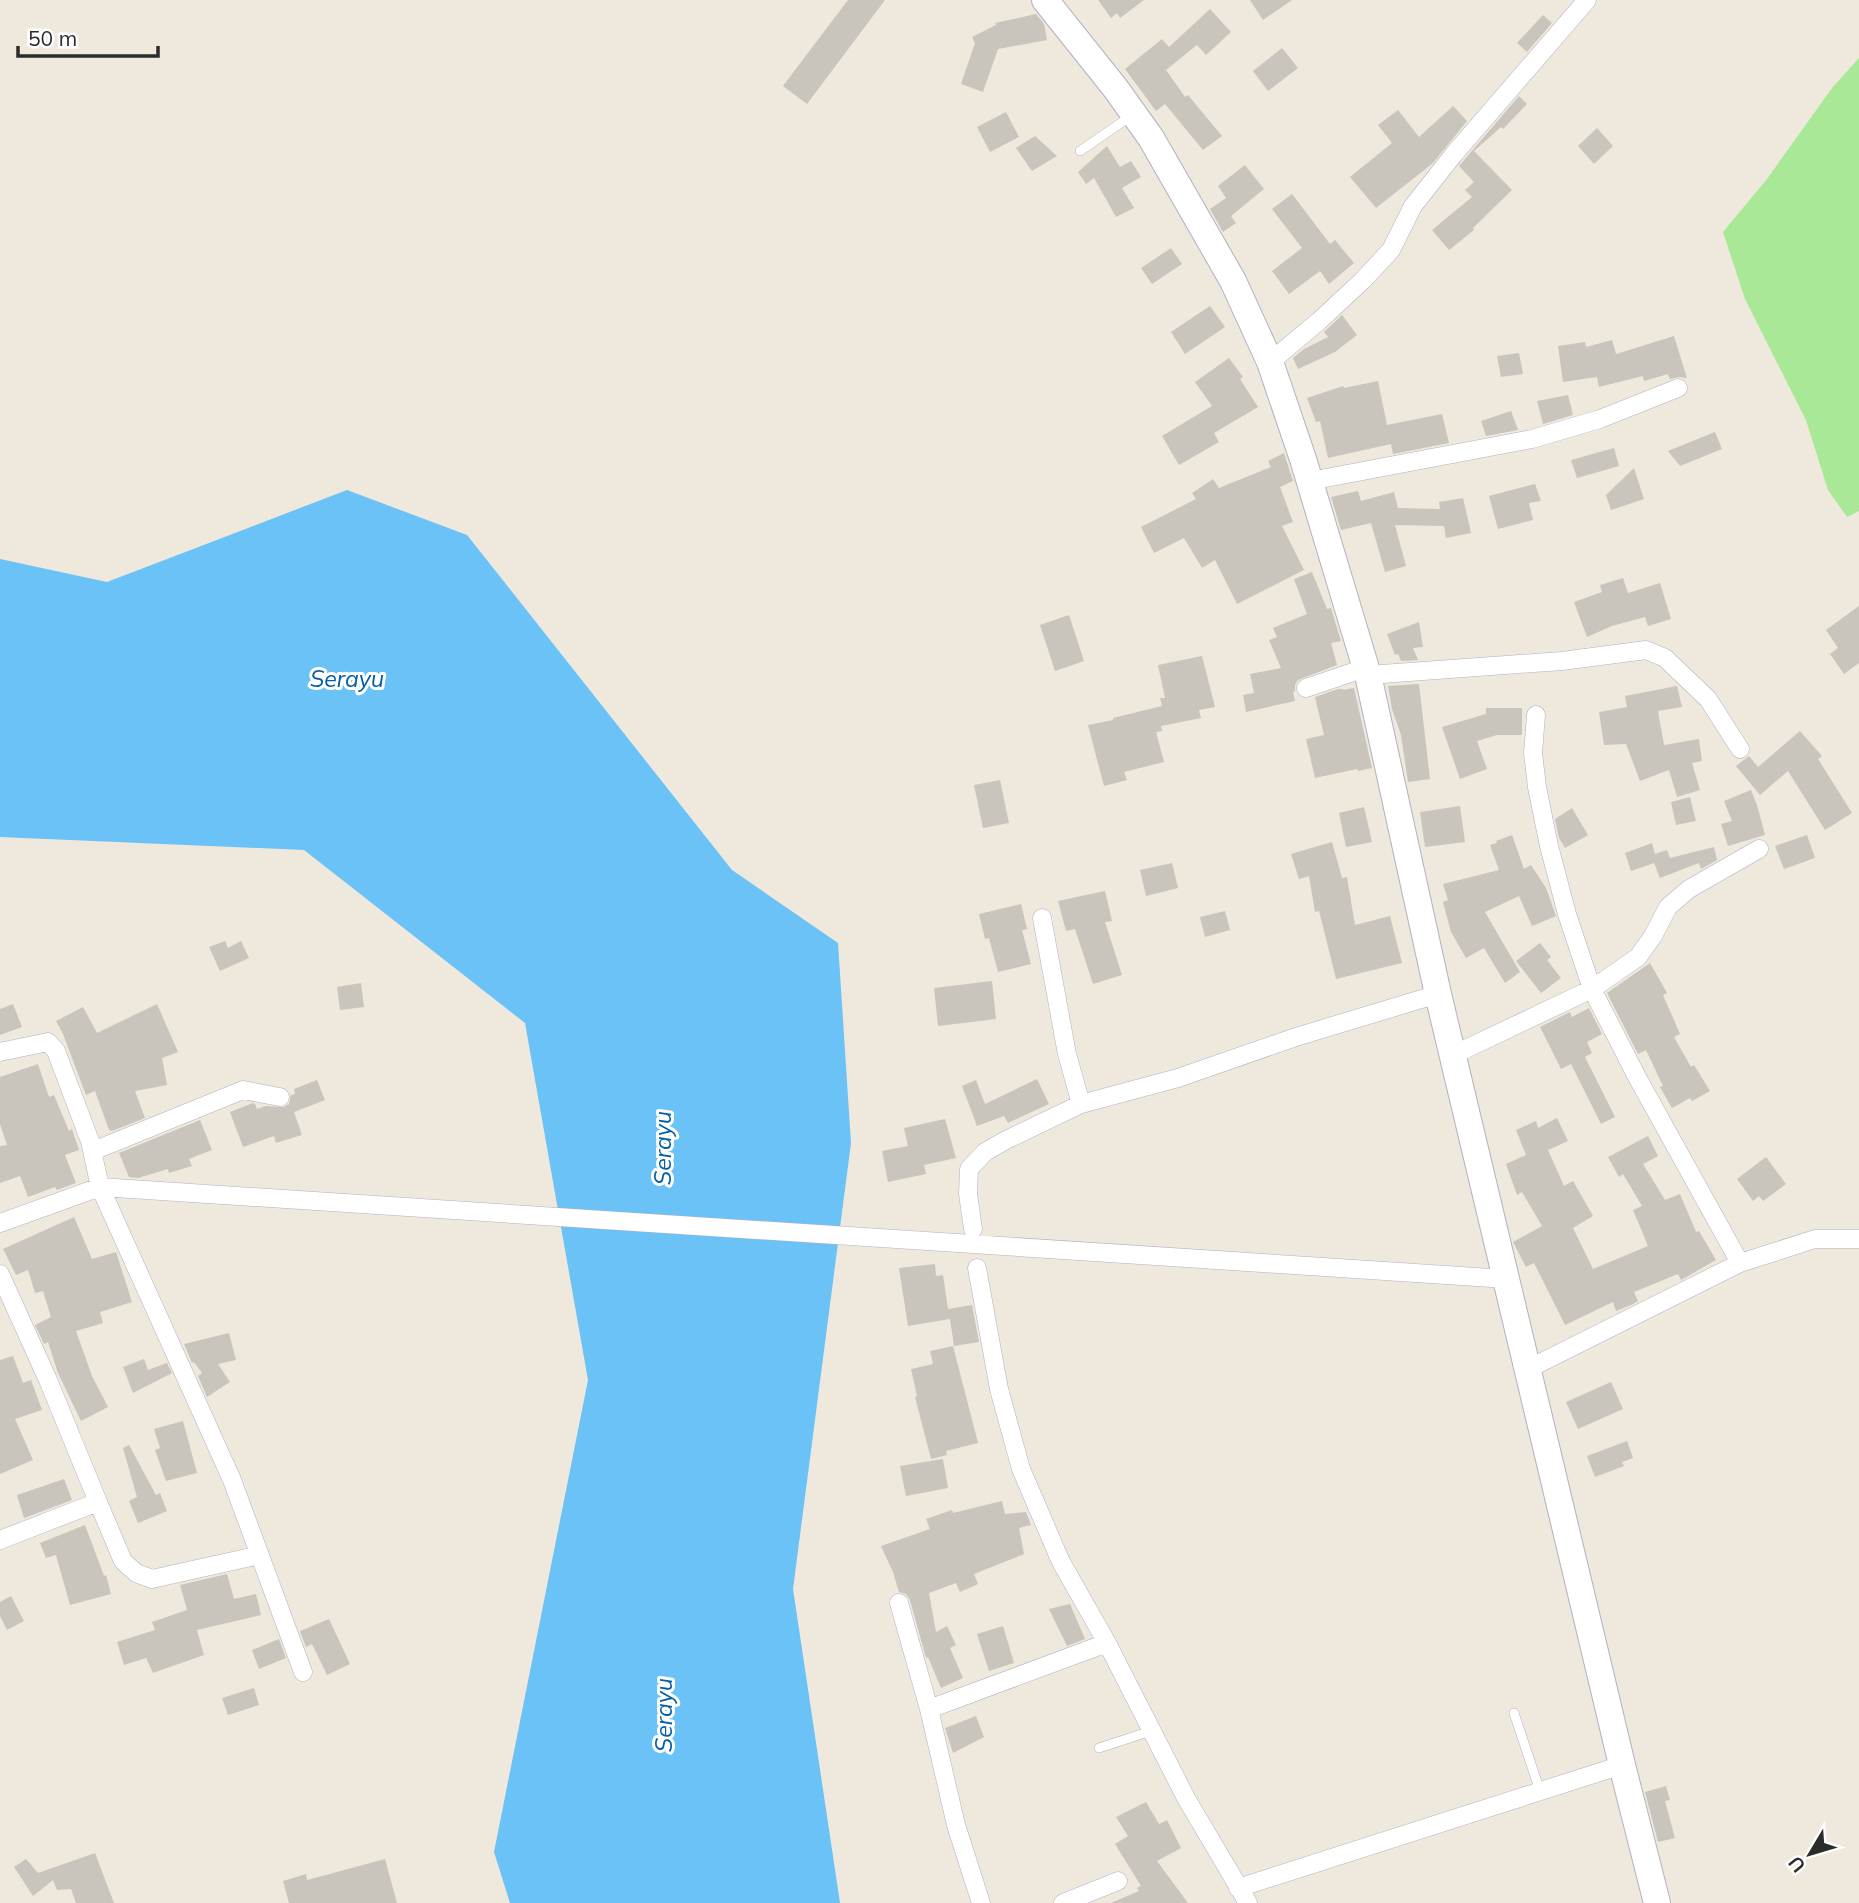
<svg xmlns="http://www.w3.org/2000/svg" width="1859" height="1903" font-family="Mulish,sans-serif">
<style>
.green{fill:#a9e896}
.water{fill:#6ac2f6}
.building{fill:#c9c5bc}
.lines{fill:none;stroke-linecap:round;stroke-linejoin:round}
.lane-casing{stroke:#b1b1c0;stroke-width:10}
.street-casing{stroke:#b1b1c0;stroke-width:19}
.secondary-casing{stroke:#b1b1c0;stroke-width:28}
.lane{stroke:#fff;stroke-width:9}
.street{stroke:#fff;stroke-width:18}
.secondary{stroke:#fff;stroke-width:26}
.labels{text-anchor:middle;stroke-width:6;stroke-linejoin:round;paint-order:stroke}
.water-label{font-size:23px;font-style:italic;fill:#055ea6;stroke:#fff}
</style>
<rect width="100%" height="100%" fill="#eee8dd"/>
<path class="green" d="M1859 58V511L1847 517 1828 490 1806 420 1745 299 1723 232 1767 179 1832 88Z"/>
<path class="water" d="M347 490 467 535 732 870 838 943 851 1143 793 1589 840 1903H510L494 1852 588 1380 525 1023 304 850 0 837V559L107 582Z"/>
<path class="building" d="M848 0H885L807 104 783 86Z
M1098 0H1144L1120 18 1117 13 1111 18Z
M1250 0H1292L1263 20Z
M1210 9 1231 32 1206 55 1197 45 1166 70 1185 97 1188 95 1222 136 1203 150 1165 104 1156 111 1125 69 1162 39 1169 47Z
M1036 14 1044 24 1047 40 998 49 983 92 961 84 975 43 972 37 996 25 995 23Z
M1543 15 1552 23 1527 52 1517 43Z
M1282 48 1298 68 1268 91 1253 71Z
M1519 96 1527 104 1503 129 1501 127 1474 151 1512 190 1473 228 1474 230 1449 250 1432 230 1472 197 1465 190 1474 182 1459 166Z
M1453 106 1467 121 1433 163 1376 208 1350 177 1392 143 1378 125 1398 110 1419 137Z
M1006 112 1019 137 990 152 977 127Z
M1597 128 1613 146 1594 164 1578 146Z
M1035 136 1057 156 1032 171 1016 148Z
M1107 146 1120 167 1131 161 1141 177 1122 188 1134 208 1116 217 1094 178 1086 184 1078 172Z
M1245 165 1264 189 1231 216 1236 223 1223 232 1210 209 1226 198 1218 186Z
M1292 194 1330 244 1335 240 1354 263 1329 284 1320 271 1289 294 1272 271 1302 248 1272 209Z
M1171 248 1182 264 1152 284 1141 268Z
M1210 306 1225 327 1185 354 1171 332Z
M1342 315 1357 335 1335 352 1298 369 1293 358 1304 349 1328 337 1324 332Z
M1674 336 1687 378 1679 377 1670 379 1668 374 1644 381 1643 376 1599 387 1597 377 1563 382 1558 346 1585 342 1586 347 1612 340 1616 354Z
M1519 353 1523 374 1501 377 1497 356Z
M1229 358 1243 377 1240 379 1258 407 1214 433 1219 442 1179 465 1162 436 1212 406 1195 382Z
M1378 381 1387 425 1442 414 1449 443 1393 454 1391 444 1328 458 1320 421 1316 422 1307 398 1343 386 1344 388Z
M1568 395 1573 415 1543 424 1537 401Z
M1511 411 1518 430 1486 436 1481 421Z
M1715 432 1722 449 1680 466 1668 451Z
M1614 448 1619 466 1577 478 1571 460Z
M1284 453 1293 481 1280 487 1293 522 1282 526 1304 570 1237 604 1215 560 1202 568 1184 538 1154 553 1141 527 1196 499 1192 493 1213 479 1219 488 1271 467 1268 461Z
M1634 468 1644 499 1611 510 1606 495Z
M1535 484 1541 501 1529 503 1533 520 1498 529 1489 496Z
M1358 491 1361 501 1394 492 1398 508 1440 509 1439 502 1463 498 1471 533 1446 538 1444 526 1395 525 1406 566 1385 572 1371 523 1341 530 1331 497Z
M1312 572 1327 609 1331 608 1341 641 1331 643 1337 665 1298 680 1295 685V691L1293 692 1295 701 1246 712 1243 695 1254 693 1250 674 1281 668 1269 640 1277 637 1273 628 1307 614 1294 579Z
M1623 578 1628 593 1660 583 1671 619 1648 626 1645 617 1612 626 1587 637 1574 602 1602 592 1600 585Z
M1859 606V663L1844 674 1830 654 1838 648 1826 630Z
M1069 615 1084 661 1055 671 1040 625Z
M1419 622 1423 647 1413 648 1418 660 1401 661 1398 654 1395 655 1387 634Z
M1202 656 1215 707 1199 710 1201 718 1161 726 1162 731 1156 732 1164 762 1124 772 1127 780 1104 786 1088 725 1113 720V718L1162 706 1160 698H1165L1158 665Z
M1419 684 1430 779 1408 782 1401 735 1392 709 1388 686Z
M1677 686 1682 707 1658 711 1664 745 1699 739 1702 761 1692 763 1700 790 1677 797 1669 770 1640 781 1626 744 1604 745 1599 712 1627 707 1625 696Z
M1354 688 1372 768 1358 771 1357 769 1315 778 1306 739 1324 735 1315 697 1338 689H1343V690Z
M1486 708H1522V735H1497L1477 741 1487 769 1460 779 1442 727 1486 714Z
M1800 731 1822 756 1818 759 1852 813 1825 830 1788 771 1760 795 1736 766 1749 756 1758 767Z
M1000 780 1009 823 983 828 974 785Z
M1751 790 1757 805 1765 835 1728 846 1721 824 1732 821 1724 801Z
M1690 797 1696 821 1676 825 1671 802Z
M1460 806 1465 842 1425 847 1420 812Z
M1364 807 1372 842 1346 847 1339 813Z
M1572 808 1588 835 1565 848 1559 838 1555 819Z
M1512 835 1524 869 1531 865 1546 888 1556 916 1532 926 1519 896 1485 912 1520 972 1505 983 1484 948 1466 958 1451 932 1443 902 1448 900 1443 884 1499 870 1490 845 1497 843 1496 841Z
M1807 835 1815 858 1784 869 1775 846Z
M1332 842 1342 878 1347 877 1355 925 1390 916 1402 963 1336 979 1319 911 1315 912 1309 876 1299 879 1291 854Z
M1652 843 1655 854 1667 850 1670 858 1714 847 1717 860 1701 869 1699 863 1660 878 1654 863 1631 871 1625 853Z
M1172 863 1178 888 1146 896 1140 870Z
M1105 891 1112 921 1105 922 1122 975 1093 984 1075 929 1066 931 1058 901Z
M1021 904 1027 929 1022 930 1031 964 998 972 989 938 985 939 979 914Z
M1225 911 1230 930 1205 937 1200 917Z
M225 941 228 948 241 941 249 958 220 971 209 947Z
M1540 943 1551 957 1547 960 1561 978 1541 993 1516 961Z
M1650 963 1667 993 1663 995 1680 1034 1674 1037 1691 1067 1694 1065 1710 1091 1692 1101 1690 1098 1672 1108 1660 1087 1663 1086 1646 1050 1638 1054 1607 993Z
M992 981 996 1019 938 1026 934 988Z
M361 983 364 1007 340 1010 337 987Z
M13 1004 22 1027 0 1035V1009Z
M157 1004 178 1052 162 1058 167 1085 135 1091 145 1118 112 1131 109 1130 95 1091 86 1095 63 1034 56 1021 83 1007 97 1033Z
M1589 1008 1602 1034 1587 1042 1592 1053 1585 1057 1615 1117 1601 1124 1571 1064 1561 1069 1540 1027 1570 1012 1572 1017Z
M38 1064 49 1097 54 1095 69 1131 72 1129 79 1150 65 1155 76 1183 57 1190 55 1187 28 1197 20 1176 0 1183V1146L7 1145 0 1124V1077Z
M1037 1079 1049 1104 1008 1123 1004 1116 977 1126 962 1086 976 1080 985 1104Z
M317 1080 325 1100 294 1112 302 1135 276 1143 274 1136 243 1147 230 1112 253 1103 255 1104 257 1109 265 1106 284 1107 289 1104 291 1095 295 1094 294 1089Z
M1557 1118 1568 1141 1548 1150 1564 1186 1573 1181 1593 1216 1573 1228 1593 1269 1648 1246 1633 1210 1642 1206 1623 1174 1619 1177 1608 1157 1648 1136 1658 1156 1643 1164 1665 1200 1680 1194 1696 1232 1699 1231 1716 1260 1681 1280 1678 1274 1634 1292 1638 1301 1633 1304 1616 1311 1613 1302 1565 1325 1534 1263 1526 1267 1513 1242 1542 1226 1522 1192 1517 1195 1506 1164 1526 1155 1516 1130 1536 1121 1538 1128Z
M945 1119 956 1158 924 1165 926 1174 888 1182 882 1151 908 1146 904 1128Z
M200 1120 212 1150 189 1159 192 1166 169 1173 168 1169 138 1178 129 1177 119 1153Z
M1766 1157 1786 1184 1763 1201 1759 1196 1753 1201 1737 1179Z
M74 1217 92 1259 116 1252 132 1302 100 1312 103 1323 76 1331 92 1376 108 1407 81 1421 58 1373 48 1342 44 1344 35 1325 51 1317 43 1291 35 1293 28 1270 16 1275 3 1249Z
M935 1264 936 1276 943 1275 948 1309 972 1305 979 1342 954 1346 950 1319 908 1326 899 1268Z
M229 1333 236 1360 218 1364 230 1382 207 1397 198 1376 202 1373 194 1362 192 1363 184 1344Z
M953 1346 978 1443 946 1451 947 1455 931 1459 915 1397 917 1396 911 1369 933 1364 930 1351Z
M13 1356 23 1383 31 1380 42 1410 15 1419 33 1460 0 1474V1360Z
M144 1359 148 1370 167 1363 172 1373 133 1393 123 1367Z
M1611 1382 1623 1409 1578 1429 1566 1402Z
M183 1421 197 1473 166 1481 155 1450 160 1448 154 1429Z
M1627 1441 1633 1458 1622 1462 1624 1466 1595 1477 1587 1456Z
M129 1445 156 1495 160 1493 167 1511 138 1523 129 1501 137 1497 123 1448Z
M943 1459 948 1488 906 1496 900 1466Z
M64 1479 72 1500 24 1518 17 1495Z
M1002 1501 1005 1514 1026 1512 1031 1525 1019 1528 1024 1554 974 1574 978 1584 960 1592 956 1583 929 1593 936 1632 947 1626 956 1645 950 1648 963 1678 941 1688 928 1657 926 1658 910 1600 906 1594 899 1592 893 1572 881 1546 930 1529 926 1519 952 1510 953 1513Z
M85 1525 104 1576 106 1575 111 1594 70 1605 56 1555 46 1558 40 1543Z
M227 1574 234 1599 256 1594 261 1615 197 1630 204 1655 153 1673 146 1658 124 1665 117 1642 155 1630 152 1622 187 1610 180 1585Z
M11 1596 24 1621 7 1630 0 1616V1602Z
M1070 1604 1085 1639 1067 1646 1049 1609Z
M329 1619 350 1664 327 1675 312 1644 306 1647 300 1631Z
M1003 1626 1014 1663 989 1671 977 1634Z
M279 1639 286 1658 259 1669 252 1650Z
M254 1688 259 1705 228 1715 222 1698Z
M976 1716 984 1737 953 1753 945 1728Z
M1666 1786 1670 1800 1665 1801 1675 1838 1658 1842 1645 1792Z
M1146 1802 1159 1824 1167 1820 1181 1848 1157 1861 1188 1903H1111L1139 1891 1137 1888 1141 1886 1115 1844 1128 1836 1116 1817Z
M95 1853 114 1903H76L71 1889 57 1890 53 1880 33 1896 14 1867 26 1859 38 1873Z
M385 1859 397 1903H289L283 1881 306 1874 307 1880Z"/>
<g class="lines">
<g class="lane-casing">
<path id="lane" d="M1080 151 1131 116
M1514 1713 1540 1791
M1099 1748 1151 1731"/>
</g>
<g class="street-casing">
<path id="street" d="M1270 362 1319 321 1362 281 1391 250 1413 206 1454 154 1587 0
M1310 481 1532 439 1600 419 1678 388
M1368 675 1562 661 1646 650 1665 658 1708 699 1740 749
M1306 688 1365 668
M1536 715 1533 753 1537 787 1549 846 1567 914 1592 989 1637 1077 1740 1263
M1042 918 1067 1054 1081 1104
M0 1052 48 1042 56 1051 90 1141 100 1187 232 1480 303 1672
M1453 1055 1592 989 1638 957 1653 936 1668 907 1689 889 1759 849
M93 1151 243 1090 280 1097
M0 1223 100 1187 1507 1279
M973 1229 968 1194 969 1169 985 1152 1006 1140 1081 1104 1178 1078 1296 1037 1438 994
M977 1268 999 1389 1021 1469 1061 1562 1107 1643 1186 1798 1248 1903
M0 1274 48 1380 98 1502 0 1540
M1528 1369 1740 1263 1815 1239H1859
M98 1502 123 1561 136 1573 152 1579 260 1555
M899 1603 929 1709 956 1825 981 1903
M929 1709 1107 1643
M1238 1888 1622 1765
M1063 1903 1118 1881"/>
</g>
<g class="secondary-casing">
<path id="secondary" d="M1045 0 1116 89 1151 138 1233 281 1270 362 1303 459 1368 675 1438 994 1622 1765 1657 1903"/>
</g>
<use href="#lane" class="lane"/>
<use href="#street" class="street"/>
<use href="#secondary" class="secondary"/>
</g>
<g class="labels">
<g class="water-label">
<text x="347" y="687">Serayu</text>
<text transform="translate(663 1148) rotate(-90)" y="8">Serayu</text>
<text transform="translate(664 1715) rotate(-90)" y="8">Serayu</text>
</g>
</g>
<g transform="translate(1810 1854) rotate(232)" stroke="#ffffff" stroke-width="5" paint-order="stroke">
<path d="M0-5L12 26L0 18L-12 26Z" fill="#2b2b2b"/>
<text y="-10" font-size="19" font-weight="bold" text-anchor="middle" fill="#2b2b2b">U</text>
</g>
<path d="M18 46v10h140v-10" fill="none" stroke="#2b2b2b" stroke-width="3.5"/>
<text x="28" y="46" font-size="21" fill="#2b2b2b" stroke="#ffffff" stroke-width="5" paint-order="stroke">50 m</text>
</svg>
